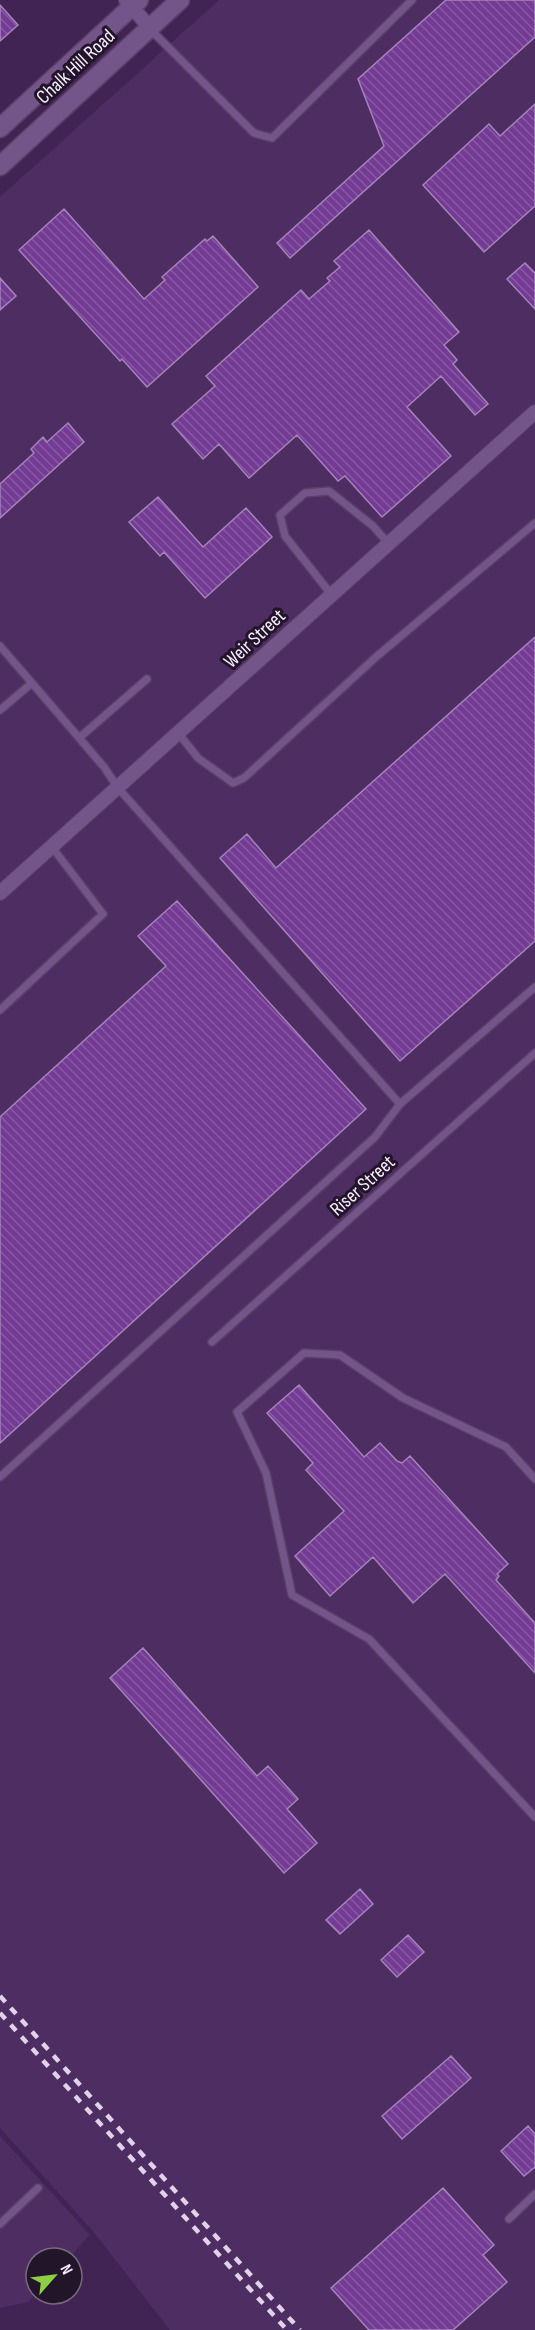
<svg xmlns="http://www.w3.org/2000/svg" width="535" height="2330" font-family="'Sofia Sans Condensed',sans-serif">
<style>
.built{fill:#4e2d62}
.building{fill:url(#building-back-hatch);stroke:#a584bb;stroke-width:1.5}
.lines{fill:none;stroke-linecap:round;stroke-linejoin:round}
.service-casing{stroke:#5a4068;stroke-width:10}
.minor-casing{stroke:#5a4068;stroke-width:16}
.tertiary-casing{stroke:#5a4068;stroke-width:21}
.service{stroke:#745589;stroke-width:7}
.minor{stroke:#745589;stroke-width:14}
.tertiary{stroke:#745589;stroke-width:18}
.rail{stroke:#e0d2e8;stroke-width:4.5;stroke-dasharray:8 8;stroke-linecap:butt}
.labels{text-anchor:middle;stroke-width:6;stroke-linejoin:round;paint-order:stroke}
.street-label{font-size:20px;fill:#f7ecfe;stroke:#22152a}
</style>
<defs>
<pattern id="building-back-hatch" width="6" height="6" patternUnits="userSpaceOnUse" patternTransform="scale(1.5)"><rect width="6" height="6" fill="#733b94"/><path d="M-1 5l2 2M0 0l6 6M5-1l2 2" fill="none" stroke="#8858a4"/></pattern>
</defs>
<rect width="100%" height="100%" fill="#422454"/>
<path class="built" d="M219 0H535V2330H170L92 2230 0 2128V197Z
M0 2136 90 2235 69 2258H36V2293L28 2302 0 2308Z"/>
<path class="building" d="M446 0H535V37L290 258 277 243 384 146 358 79Z
M0 5 18 25 0 41Z
M535 104V206L484 252 423 185 489 124 500 136Z
M64 209 144 299 165 280 162 277 205 239 207 241 213 236 258 287 147 387 122 359 120 361 19 250Z
M369 230 459 332 444 345 457 360 453 364 488 404 475 415 441 376 407 407 451 456 382 517 345 476 338 481 297 435 249 478 219 444 203 459 172 424 215 386 206 376 301 290 309 299 330 281 327 278 340 267 334 261Z
M525 263 535 273V309L507 279Z
M0 278 16 296 0 310Z
M68 423 84 442 0 518V484L34 453 31 449 43 437 47 442Z
M158 497 203 547 246 508 272 537 205 598 164 552 160 556 129 522Z
M535 637V941L400 1061 220 858 247 834 276 868Z
M177 901 366 1109 0 1443V1117L166 966 138 936Z
M299 1385 364 1457 380 1443 397 1461 402 1463 410 1456 508 1564 497 1574 499 1576 496 1580 535 1623V1673L445 1574 413 1603 373 1557 330 1596 295 1556 344 1511 306 1470 313 1463 267 1413Z
M143 1648 257 1776 268 1766 298 1799 287 1809 317 1843 284 1873 110 1678Z
M360 1889 373 1904 340 1934 326 1920Z
M408 1935 424 1952 397 1977 381 1960Z
M451 2056 471 2078 402 2139 382 2116Z
M528 2126 535 2134V2167L524 2176 501 2151Z
M443 2188 494 2245 483 2255 507 2282 453 2330H369L331 2288Z"/>
<g class="lines">
<g class="service-casing">
<path id="service" d="M151 30 254 133 272 138 412 0
M331 594 285 536 280 515 305 493 329 491 373 526 388 543
M0 646 32 683
M0 710 32 683 104 767 118 788 400 1104 375 1137 0 1477
M179 734 198 758 233 783 244 778 376 657 535 523
M79 738 147 679
M0 1010 103 914 52 847
M400 1104 535 987
M212 1342 535 1053
M535 1479 506 1447 403 1398 340 1355 304 1353 237 1412 266 1473 292 1595 369 1639 535 1817
M509 2219 535 2194
M0 2224 38 2188"/>
</g>
<g class="minor-casing">
<path id="minor" d="M126 0 150 28
M0 893 535 412"/>
</g>
<g class="tertiary-casing">
<path id="tertiary" d="M0 128 139 0
M0 166 180 0"/>
</g>
<use href="#service" class="service"/>
<use href="#minor" class="minor"/>
<use href="#tertiary" class="tertiary"/>
<path class="rail" d="M0 1996 300 2330
M0 2013 287 2330"/>
</g>
<g class="labels">
<g class="street-label">
<text transform="translate(75 66) rotate(-43)" y="7">Chalk Hill Road</text>
<text transform="translate(254 638) rotate(-43)" y="7">Weir Street</text>
<text transform="translate(362 1185) rotate(-42)" y="7">Riser Street</text>
</g>
</g>
<g transform="translate(54 2276) rotate(62)"><circle r="28" fill="#22152a" stroke="#776b7f" stroke-width="1.5"/>
<path d="M0-4.5L10 22L0 15L-10 22Z" fill="#8dce44"/>
<text y="-9" font-size="16" font-weight="bold" text-anchor="middle" fill="#f7ecfe">N</text>
</g>
</svg>
